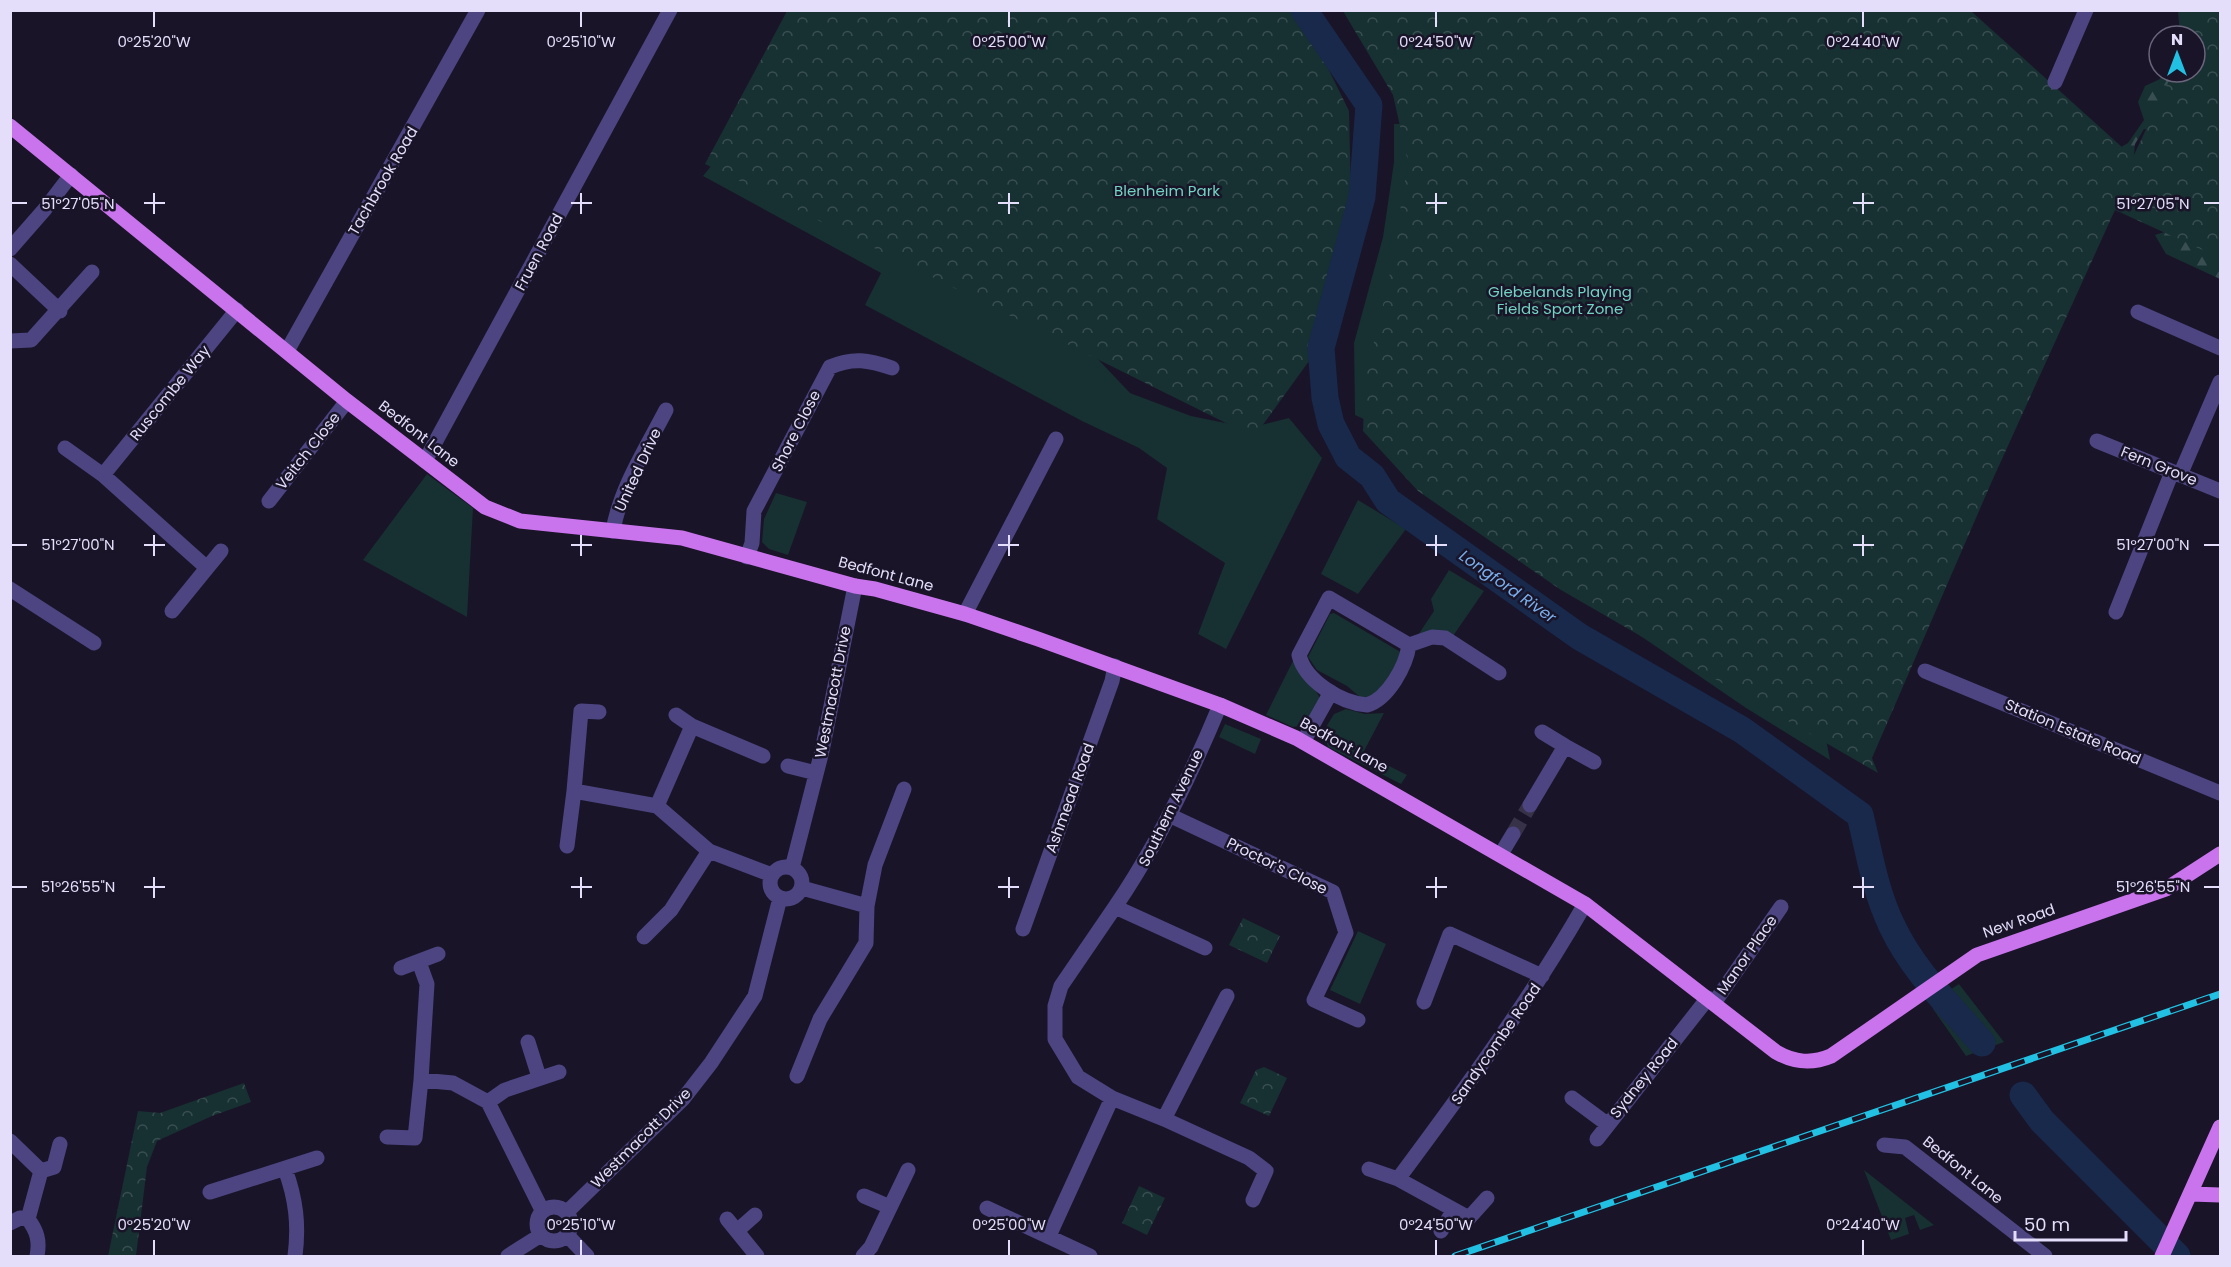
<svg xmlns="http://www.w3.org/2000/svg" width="2231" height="1267" font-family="Poppins,sans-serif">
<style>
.green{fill:#173031}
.forest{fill:url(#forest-firs)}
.park{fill:url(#park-crowns)}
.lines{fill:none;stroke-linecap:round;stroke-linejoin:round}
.river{stroke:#18294c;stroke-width:27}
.minor-tunnel{stroke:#373248;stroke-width:15;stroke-dasharray:15 8;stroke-linecap:butt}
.minor{stroke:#4c4581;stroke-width:15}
.major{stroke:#c973ed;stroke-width:15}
.rail-casing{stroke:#22c0e3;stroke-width:7}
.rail{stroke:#191428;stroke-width:4.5;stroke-dasharray:14;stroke-linecap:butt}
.ticks{fill:none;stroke:#e4defb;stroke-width:2}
.labels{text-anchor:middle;stroke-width:5;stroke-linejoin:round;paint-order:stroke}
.street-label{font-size:15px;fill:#e4defb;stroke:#191428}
.park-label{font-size:15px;fill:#72d3c3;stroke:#191428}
.water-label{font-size:16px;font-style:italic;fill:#79afee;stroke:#191428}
.ticks-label{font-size:15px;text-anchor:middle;fill:#e4defb;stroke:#191428;stroke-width:5;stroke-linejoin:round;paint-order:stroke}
</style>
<defs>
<pattern id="forest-firs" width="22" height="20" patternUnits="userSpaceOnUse" patternTransform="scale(1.5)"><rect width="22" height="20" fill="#173031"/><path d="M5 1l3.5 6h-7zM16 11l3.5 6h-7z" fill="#394e50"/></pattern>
<pattern id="park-crowns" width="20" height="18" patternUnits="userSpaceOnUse" patternTransform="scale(1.5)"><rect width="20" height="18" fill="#173031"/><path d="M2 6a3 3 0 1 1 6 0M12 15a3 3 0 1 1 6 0" fill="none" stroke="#394e50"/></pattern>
</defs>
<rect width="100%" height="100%" fill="#191428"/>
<path class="green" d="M1394 124H1425L1374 424 1355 415 1354 343 1383 237 1394 162Z
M731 141 1079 339 1130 393 1191 416 1250 428 1289 418 1322 458 1226 649 1198 634 1225 563 1157 519 1167 468 1139 448 1082 421 865 305 881 273 703 176Z
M427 474 473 508 467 617 363 560Z
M776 493 807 502 788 555 769 549 762 542 764 519Z
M1358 500 1406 529 1358 594 1321 574Z
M1449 570 1484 591 1453 636 1412 644 1434 611 1431 599Z
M1604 611 1826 739 1830 760 1746 708Z
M1334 613 1404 654 1374 699 1361 698 1347 686 1317 670 1308 657 1330 614Z
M1294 659 1319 696V702L1306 725 1293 727 1266 715Z
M1346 709 1365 714 1384 713 1363 753 1407 775 1401 784 1328 747 1323 732 1334 714Z
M1225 724 1261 739 1255 754 1219 737Z
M1358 931 1386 944 1360 1004 1330 990Z
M1959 984 2004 1042 1966 1056 1933 1009 1937 998Z
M1864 1170 1934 1225 1920 1230 1914 1215 1905 1218 1909 1234 1891 1240Z"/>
<path class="forest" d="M2178 11H2220L2208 72 2170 75 2161 133 2144 129 2135 144 2133 164 2116 150 2128 143 2144 120 2138 102 2145 86 2160 79 2162 72H2195V36H2180Z
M2180 227 2220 244V279L2166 254 2155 235Z"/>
<path class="park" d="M1300 11 1349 111 1351 196 1317 350 1254 437 705 164 787 11Z
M1343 11H1971L2133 157 2173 72H2195V36H2190L2202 11H2220V258L2115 210 1992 481 1872 758 1878 773 1561 590 1418 491 1363 431 1365 379 1388 284 1408 162 1393 95Z
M1243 918 1280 936 1267 963 1229 945Z
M1264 1067 1287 1078 1269 1116 1240 1103 1256 1070Z
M244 1083 251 1102 212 1116 157 1141 147 1167 136 1256H108L138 1111 160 1113Z
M1139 1186 1165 1198 1147 1235 1122 1223Z"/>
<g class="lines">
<path class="river" d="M1304 10 1369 105 1362 197 1321 348 1325 398 1331 424 1348 457 1372 476 1388 501 1580 637 1742 730 1860 815C1869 852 1875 891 1892 926 1913 971 1950 1006 1982 1043
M2023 1095 2042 1121 2177 1256"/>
<path class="minor-tunnel" d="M1513 834 1530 805"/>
<path class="minor" d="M2055 82 2086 10
M10 249 45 209 71 175
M10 264 60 311
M2138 312 2220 348
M10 341 31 340 92 272
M287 351 478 10
M2097 441 2220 491
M65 448 103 475 237 310
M425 461 670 10
M103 475 207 568 172 611
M2180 475 2220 382
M269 501 347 401
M613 531C620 488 647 447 666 410
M747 557 752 543 754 511 830 367C853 357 869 360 892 368
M207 568 221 551
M10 589 94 643
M2116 612 2172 472
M965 614 1056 439
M1409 645C1406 666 1388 699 1367 705 1341 703 1305 681 1299 655L1329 598 1409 645 1432 637 1445 638 1499 673
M1925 671 2220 793
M676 715 692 726 763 756
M1542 732 1565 746
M1303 742 1331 692
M788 766 816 773
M574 791 581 711 599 712
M1530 805 1565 746 1594 762
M657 806 692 726
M1169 815 1333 892 1346 933 1314 1000 1358 1020
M567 846 574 791 657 806 709 851 772 875
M1501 854 1513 834
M770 883a16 16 0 1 1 32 0a16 16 0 1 1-32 0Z
M792 868 822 751 855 586
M802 888 867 906
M1115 907 1061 986 1055 1006V1039L1078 1077 1112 1098 1164 1119 1227 996
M1023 929 1112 681 1115 666
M644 937 671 910 709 851
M1205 948 1115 907C1158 844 1191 775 1220 705
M419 962 427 984 421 1080
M401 968 438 954
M1424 1002 1450 934 1542 976
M1714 1003 1781 907
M528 1042 539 1077
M797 1076 820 1019 866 943 867 906 875 865 904 789
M1572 1098 1607 1124
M488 1102 505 1090 559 1072
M1164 1119 1249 1158 1266 1171 1253 1200
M387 1137 415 1138 421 1080 453 1083 488 1102 542 1210
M1597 1139 1708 998
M10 1141 41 1171 28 1219 20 1218 10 1223
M1884 1145 1905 1147 2045 1256
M285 1169C296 1199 299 1225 295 1256
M1369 1169 1398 1179 1469 1218 1487 1198
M41 1171 54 1167 60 1144
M1398 1179C1465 1089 1530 1000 1585 904
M210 1192 317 1158
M864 1196 890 1207
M537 1224a17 17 0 1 1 34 0a17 17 0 1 1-34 0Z
M987 1208 1090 1256
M567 1212 683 1099 711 1063 755 996 780 898
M28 1219C37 1231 40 1241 37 1256
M727 1219 757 1256
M738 1230 755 1215
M1441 1231 1453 1211
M567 1235 587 1256
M1049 1236 1112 1098
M508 1256 541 1235
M863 1256 871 1247 908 1170"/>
<path class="major" d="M10 126 347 401 485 507 520 521 682 538 855 586 875 589 965 614 1038 639 1220 705 1296 738 1585 904 1776 1052C1795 1063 1812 1064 1831 1056L1977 955 2166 889 2220 854
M2191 1194 2220 1195
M2162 1256 2220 1127"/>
<g class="rail-casing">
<path id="rail" d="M1455 1256 2220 994"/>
</g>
<use href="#rail" class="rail"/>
</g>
<path class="ticks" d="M154 12V27M581 12V27M1009 12V27M1436 12V27M1863 12V27M154 193V214M581 193V214M1009 193V214M1436 193V214M1863 193V214M12 203H27M144 203H165M571 203H592M998 203H1019M1426 203H1447M1853 203H1874M2204 203H2219M154 535V556M581 535V556M1009 535V556M1436 535V556M1863 535V556M12 545H27M144 545H165M571 545H592M998 545H1019M1426 545H1447M1853 545H1874M2204 545H2219M154 877V898M581 877V898M1009 877V898M1436 877V898M1863 877V898M12 887H27M144 887H165M571 887H592M998 887H1019M1426 887H1447M1853 887H1874M2204 887H2219M154 1240V1255M581 1240V1255M1009 1240V1255M1436 1240V1255M1863 1240V1255"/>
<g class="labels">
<g class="street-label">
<text transform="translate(383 181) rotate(-60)" y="5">Tachbrook Road</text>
<text transform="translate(539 252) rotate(-62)" y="5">Fruen Road</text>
<text transform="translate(170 393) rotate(-51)" y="5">Ruscombe Way</text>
<text transform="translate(796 431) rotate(-63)" y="5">Shore Close</text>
<text transform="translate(419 434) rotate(38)" y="5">Bedfont Lane</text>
<text transform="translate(308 451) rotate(-52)" y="5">Veitch Close</text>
<text transform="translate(2159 466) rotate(22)" y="5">Fern Grove</text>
<text transform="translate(638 470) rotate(-65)" y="5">United Drive</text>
<text transform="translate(886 574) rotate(15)" y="5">Bedfont Lane</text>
<text transform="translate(833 692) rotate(-79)" y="5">Westmacott Drive</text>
<text transform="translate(2073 732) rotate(23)" y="5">Station Estate Road</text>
<text transform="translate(1344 745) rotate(29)" y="5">Bedfont Lane</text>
<text transform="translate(1070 798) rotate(-70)" y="5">Ashmead Road</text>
<text transform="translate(1171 808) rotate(-64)" y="5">Southern Avenue</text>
<text transform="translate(1277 866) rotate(26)" y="5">Proctor's Close</text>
<text transform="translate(2019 921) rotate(-19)" y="5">New Road</text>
<text transform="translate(1747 955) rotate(-55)" y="5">Manor Place</text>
<text transform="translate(1496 1044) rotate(-55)" y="5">Sandycombe Road</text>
<text transform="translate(1644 1078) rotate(-51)" y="5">Sydney Road</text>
<text transform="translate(641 1138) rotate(-45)" y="5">Westmacott Drive</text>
<text transform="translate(1963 1170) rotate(39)" y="5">Bedfont Lane</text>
</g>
<g class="park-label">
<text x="1167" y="196">Blenheim Park</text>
<text x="1560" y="297">Glebelands Playing<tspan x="1560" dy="17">Fields Sport Zone</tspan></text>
</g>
<g class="water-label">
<text transform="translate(1508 586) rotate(35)" y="6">Longford River</text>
</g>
</g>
<g class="ticks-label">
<text x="154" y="47">0°25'20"W</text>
<text x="581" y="47">0°25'10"W</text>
<text x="1009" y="47">0°25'00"W</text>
<text x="1436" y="47">0°24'50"W</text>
<text x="1863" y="47">0°24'40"W</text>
<text x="78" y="209">51°27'05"N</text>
<text x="2153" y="209">51°27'05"N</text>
<text x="78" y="550">51°27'00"N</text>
<text x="2153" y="550">51°27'00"N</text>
<text x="78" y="892">51°26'55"N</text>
<text x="2153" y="892">51°26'55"N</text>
<text x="154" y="1230">0°25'20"W</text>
<text x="581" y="1230">0°25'10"W</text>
<text x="1009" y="1230">0°25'00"W</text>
<text x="1436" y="1230">0°24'50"W</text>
<text x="1863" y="1230">0°24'40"W</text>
</g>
<rect width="2231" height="1267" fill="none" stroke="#e4defb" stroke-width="24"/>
<g transform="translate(2177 54)"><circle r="28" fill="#191428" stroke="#6a657c" stroke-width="1.5"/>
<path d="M0-4.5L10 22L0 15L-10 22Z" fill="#22c0e3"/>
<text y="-9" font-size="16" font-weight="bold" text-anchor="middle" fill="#e4defb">N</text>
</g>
<path d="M2015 1231v9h111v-9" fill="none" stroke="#e4defb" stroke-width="3"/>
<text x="2024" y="1231" font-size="18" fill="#e4defb" stroke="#191428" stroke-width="4.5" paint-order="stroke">50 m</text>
</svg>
